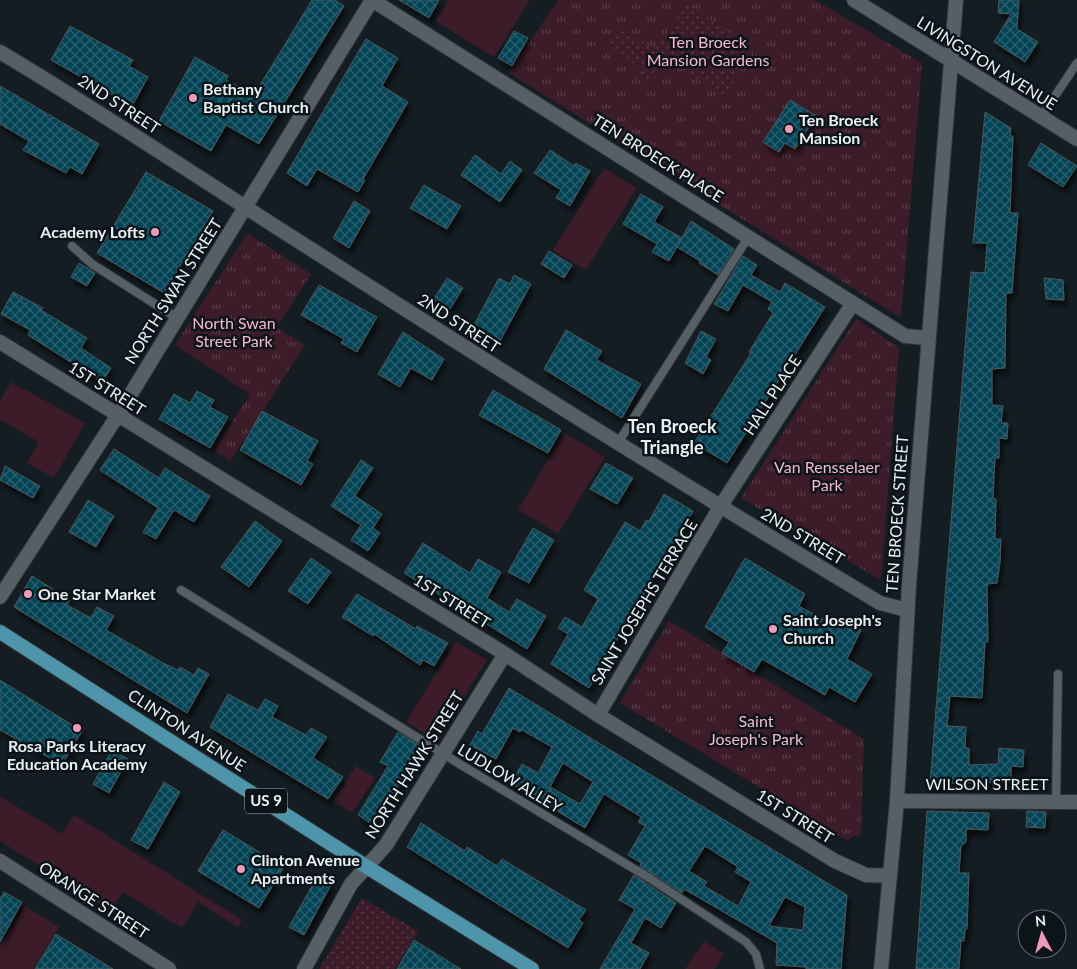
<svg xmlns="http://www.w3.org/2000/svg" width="1077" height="969" font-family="Lato,sans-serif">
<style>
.grass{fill:#3c1c28}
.park{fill:url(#park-tufts)}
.garden{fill:url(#garden-dots)}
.building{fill:url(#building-cross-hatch);stroke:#4c565a;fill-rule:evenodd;filter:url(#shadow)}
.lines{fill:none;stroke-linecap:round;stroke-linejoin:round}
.service-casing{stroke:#303639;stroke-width:10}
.minor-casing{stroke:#303639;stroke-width:16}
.tertiary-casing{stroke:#303639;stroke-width:16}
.primary-casing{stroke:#303639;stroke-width:16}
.service{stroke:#566064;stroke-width:8}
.minor{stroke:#566064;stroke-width:14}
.tertiary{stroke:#566064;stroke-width:14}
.primary{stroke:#4e94ab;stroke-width:14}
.poi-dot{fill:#ef9ab8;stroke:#0b1417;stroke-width:2}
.labels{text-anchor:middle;stroke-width:5;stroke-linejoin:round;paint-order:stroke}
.shield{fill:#0b1417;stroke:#a7aeb1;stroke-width:1}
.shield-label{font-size:15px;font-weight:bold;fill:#eaf0f3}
.park-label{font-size:16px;fill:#f8bace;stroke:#0b1417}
.street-label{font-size:16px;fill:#eaf0f3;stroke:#0b1417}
.poi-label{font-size:16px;font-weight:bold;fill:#eaf0f3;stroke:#0b1417;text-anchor:start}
.neighbourhood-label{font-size:18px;font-weight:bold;fill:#eaf0f3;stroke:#0b1417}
</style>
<defs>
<pattern id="park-tufts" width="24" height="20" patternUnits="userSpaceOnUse" patternTransform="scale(1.25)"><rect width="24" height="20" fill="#3c1c28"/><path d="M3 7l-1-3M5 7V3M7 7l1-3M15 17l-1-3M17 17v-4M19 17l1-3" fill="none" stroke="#583d48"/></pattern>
<pattern id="garden-dots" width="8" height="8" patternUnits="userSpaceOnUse" patternTransform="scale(1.25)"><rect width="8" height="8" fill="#3c1c28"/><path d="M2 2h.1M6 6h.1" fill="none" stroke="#583d48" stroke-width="1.8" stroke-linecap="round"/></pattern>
<pattern id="building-cross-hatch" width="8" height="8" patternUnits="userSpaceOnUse" patternTransform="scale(1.25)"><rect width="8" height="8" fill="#054456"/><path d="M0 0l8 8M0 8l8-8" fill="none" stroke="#2a5f6f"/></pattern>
<filter id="shadow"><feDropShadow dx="3" dy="5.5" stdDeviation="2.5" flood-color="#0009"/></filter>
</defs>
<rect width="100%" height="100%" fill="#141d21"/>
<path class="grass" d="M445 0H530L494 57 435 21 448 2Z
M604 168 637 188 586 270 553 250Z
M11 382 85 423 54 478 27 463 39 442 0 420V401Z
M565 433 605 457 558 534 518 509Z
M456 641 487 660 437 741 406 722Z
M356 766 375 778 352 813 333 801Z
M0 796 62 834 74 815 242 920 238 927 198 902 182 928 123 892 111 911 0 841Z
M25 906 59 927 33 969H0V947Z
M704 941 724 954 714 969H685Z"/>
<path class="park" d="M558 0H815L922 63 901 318 509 73Z
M247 233 311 274 277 327 305 345 230 461 214 451 250 394 175 345Z
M856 319 899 348 881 580 741 498Z
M669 621 864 739 861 834 846 840 620 703Z"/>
<path class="garden" d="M687 4 755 50 724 96 665 55 646 82 634 74 639 67 607 45 620 26 655 50Z
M362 898 418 931 395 969H319Z"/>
<path class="building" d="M312 0H335L344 6 259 144 226 125 211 151 159 121 195 57 228 76 226 80 254 95Z
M399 0H439L429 18Z
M999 0H1019L1017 29 1038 42 1025 62 994 42 1011 14 998 13Z
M70 26 133 60 129 66 148 77 132 106 51 60Z
M514 31 528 38 512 66 498 58Z
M366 39 398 58 382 86 408 102 363 179 365 180 358 192 317 169 307 186 287 173Z
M0 86 99 144 82 174 70 167 66 173 23 150 29 141 0 124Z
M790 100 816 116 795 149 785 143 779 152 763 142Z
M985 112 1011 128 1010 136H1013L1010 213H1018L1012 293H1006L1005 368 992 369V405L1003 406 1001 423H1008L1007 439 999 438V458H995L993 499H996L995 539H1001L1000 563 997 583 987 584 988 642H985L982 698 950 696 947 726 966 727 965 748H969V765L998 764 999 748 1024 750 1023 767 1011 766V782L930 784 971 272 985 273 987 243H973Z
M1041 143 1077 166 1063 187 1028 165Z
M550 150 574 166 576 163 590 171 570 206 556 198 561 190 534 173Z
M475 155 501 174 510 161 522 170 500 202 461 175Z
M146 172 213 211 164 293 97 253Z
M424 185 461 206 447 229 410 208Z
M641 194 663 207 654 222 682 238 669 261 652 252 657 244 623 224Z
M354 201 370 211 349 248 333 238Z
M691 221 734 249 718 275 699 263 700 261 677 247Z
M549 251 572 265 564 278 541 264Z
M743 256 757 265 751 275 780 292 785 283 825 307 727 463 694 443 751 353 749 352 773 313 768 309 772 302 743 285 728 311 714 304Z
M79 263 95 273 87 286 71 277Z
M514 275 531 284 500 341 474 325 499 278 510 284Z
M447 278 463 288 450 309 434 299Z
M1044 278 1063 280 1064 300 1046 299Z
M319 285 377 317 357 352 341 343 344 339 301 315Z
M13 292 43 308 41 310 87 338 81 348 111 368 102 382 28 335 30 330 1 314Z
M566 330 602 351 597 359 600 362 641 384 622 418 544 369Z
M701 331 716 339 706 357 711 360 703 374 685 363Z
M403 332 444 359 432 380 411 368 400 387 378 374Z
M493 390 561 430 548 453 479 415Z
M197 391 214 400 210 407 228 417 210 448 159 419 174 394 190 403Z
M262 411 318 441 307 461 313 464 301 485 240 450Z
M114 449 159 478 165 468 210 496 194 522 174 510 156 539 143 532 158 508 100 470Z
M361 460 373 468 355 496 382 514 373 528 380 533 368 551 351 540 361 525 331 506Z
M606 463 633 478 617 504 590 489Z
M5 466 40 486 33 498 0 480Z
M664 494 693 511 589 688 551 664 568 634 558 628 565 617 582 627 598 599 584 590 625 522 640 531 646 520 649 521Z
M88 500 114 516 96 547 69 532Z
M255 521 282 541 249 587 221 567Z
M533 528 554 540 529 583 508 572Z
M423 543 470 573 478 559 501 572 487 598 509 612 517 599 546 616 527 649 404 573Z
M311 558 331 572 308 604 288 591Z
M745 558 805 594 799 606 841 630 846 622 861 630 847 659 872 674 855 702 829 687 825 695 762 659 754 672 722 653 729 642 705 627Z
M32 576 70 600 67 605 91 618 97 607 114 616 106 630 163 663 178 670 180 667 194 675 198 668 209 674 187 713 14 607Z
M357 594 416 629 417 626 448 643 434 666 423 660 420 665 374 634 373 636 342 617Z
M0 680 82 731 62 765 0 730Z
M509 688 847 895 841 969H806V967L776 965 777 943 684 889 682 893 640 866 641 863 628 855 645 826 638 822 641 817 604 794 585 828 511 783 522 764 538 773 552 747 522 730 520 732 513 728 496 759 470 745 478 731 482 734ZM563 763 593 782 580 804 550 787ZM705 846 738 867 735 872 751 882 738 906 704 886 707 882 689 871ZM785 897 805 907 803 930 769 926Z
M228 694 258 710 265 699 278 706 272 717 306 735 311 728 327 737 313 758 343 777 328 799 210 727Z
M398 732 424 748 373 825 358 815 388 766 380 762Z
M112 750 128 759 109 793 93 784Z
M164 782 180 792 148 849 131 840Z
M927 811 989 813 988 830 966 829V842L961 846 959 873H969L967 929H965L964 941H961L959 969H916Z
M1027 811 1046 812 1045 828 1026 827Z
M421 823 465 851 467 847 497 866 502 859 586 910 579 920 583 923 568 948 407 847Z
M223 830 284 867 259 908 198 871Z
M634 875 676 903 661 928 645 918 631 943 649 953 640 969H600L635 909 619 900Z
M317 877 331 885 304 935 289 927Z
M4 892 22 902 0 942V899Z
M56 934 74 945 113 969H35Z
M414 940 438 955 461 969H397Z"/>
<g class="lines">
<g class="service-casing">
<path id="service" d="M1041 117 1077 63
M72 246 92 264 177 318
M618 443 749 236
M181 590 458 763 651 879 746 942 756 954 760 969
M1056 802 1058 674"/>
</g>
<g class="minor-casing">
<path id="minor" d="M372 0 905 336 928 338
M0 52C108 116 211 186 317 253 503 372 690 489 880 603L907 610
M0 342 505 654 598 715 835 861 866 875 890 876
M0 597 118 415 372 0
M598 715 720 507 853 303
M897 801 1077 802
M0 861 169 969
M304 969 351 884 386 845 505 654"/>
</g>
<g class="tertiary-casing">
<path id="tertiary" d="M854 0 1077 139
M881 969 897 801 909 585 956 0"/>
</g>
<g class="primary-casing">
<path id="primary" d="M0 632 367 867 532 969"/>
</g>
<use href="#service" class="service"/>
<use href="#minor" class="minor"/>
<use href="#tertiary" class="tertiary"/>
<use href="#primary" class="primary"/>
</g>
<g class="poi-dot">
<circle cx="193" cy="98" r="5"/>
<circle cx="789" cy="129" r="5"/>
<circle cx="155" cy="232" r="5"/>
<circle cx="28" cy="594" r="5"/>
<circle cx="773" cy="629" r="5"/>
<circle cx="77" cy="728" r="5"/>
<circle cx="241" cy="869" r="5"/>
</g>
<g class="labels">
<rect class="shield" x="245" y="788.5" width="42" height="25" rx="4"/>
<g class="shield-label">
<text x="266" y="806">US 9</text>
</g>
<g class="park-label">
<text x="708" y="48">Ten Broeck<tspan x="708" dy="18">Mansion Gardens</tspan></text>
<text x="234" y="329">North Swan<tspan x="234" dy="18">Street Park</tspan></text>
<text x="827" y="473">Van Rensselaer<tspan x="827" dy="18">Park</tspan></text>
<text x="756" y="727">Saint<tspan x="756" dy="18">Joseph's Park</tspan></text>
</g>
<g class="street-label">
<text transform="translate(987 63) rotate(32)" y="6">LIVINGSTON AVENUE</text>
<text transform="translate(119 104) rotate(33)" y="6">2ND STREET</text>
<text transform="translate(658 158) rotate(32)" y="6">TEN BROECK PLACE</text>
<text transform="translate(173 291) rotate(-58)" y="6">NORTH SWAN STREET</text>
<text transform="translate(459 323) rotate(33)" y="6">2ND STREET</text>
<text transform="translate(107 388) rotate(32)" y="6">1ST STREET</text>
<text transform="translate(772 395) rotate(-57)" y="6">HALL PLACE</text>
<text transform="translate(897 514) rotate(-86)" y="6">TEN BROECK STREET</text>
<text transform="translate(803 536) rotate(31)" y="6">2ND STREET</text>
<text transform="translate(452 601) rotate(32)" y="6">1ST STREET</text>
<text transform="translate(644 602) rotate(-59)" y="6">SAINT JOSEPHS TERRACE</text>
<text transform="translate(187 730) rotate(33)" y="6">CLINTON AVENUE</text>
<text transform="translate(414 765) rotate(-58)" y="6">NORTH HAWK STREET</text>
<text transform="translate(510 778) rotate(31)" y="6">LUDLOW ALLEY</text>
<text x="987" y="790">WILSON STREET</text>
<text transform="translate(795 816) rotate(32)" y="6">1ST STREET</text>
<text transform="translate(94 900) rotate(33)" y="6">ORANGE STREET</text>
</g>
<g class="poi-label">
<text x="203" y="95">Bethany<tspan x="203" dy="18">Baptist Church</tspan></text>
<text x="799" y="126">Ten Broeck<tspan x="799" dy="18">Mansion</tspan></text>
<text x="145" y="238" text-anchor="end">Academy Lofts</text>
<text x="38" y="600">One Star Market</text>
<text x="783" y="626">Saint Joseph's<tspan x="783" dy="18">Church</tspan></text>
<text x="77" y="752" text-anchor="middle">Rosa Parks Literacy<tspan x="77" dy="18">Education Academy</tspan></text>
<text x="251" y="866">Clinton Avenue<tspan x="251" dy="18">Apartments</tspan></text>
</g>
<g class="neighbourhood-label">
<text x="672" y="433">Ten Broeck<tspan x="672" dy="21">Triangle</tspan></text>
</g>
</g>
<g transform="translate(1042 934) rotate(354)"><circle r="24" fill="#0b1417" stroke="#646c6f"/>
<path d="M0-4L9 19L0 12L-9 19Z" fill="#ef9ab8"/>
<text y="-8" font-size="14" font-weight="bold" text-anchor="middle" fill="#eaf0f3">N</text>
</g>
</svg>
